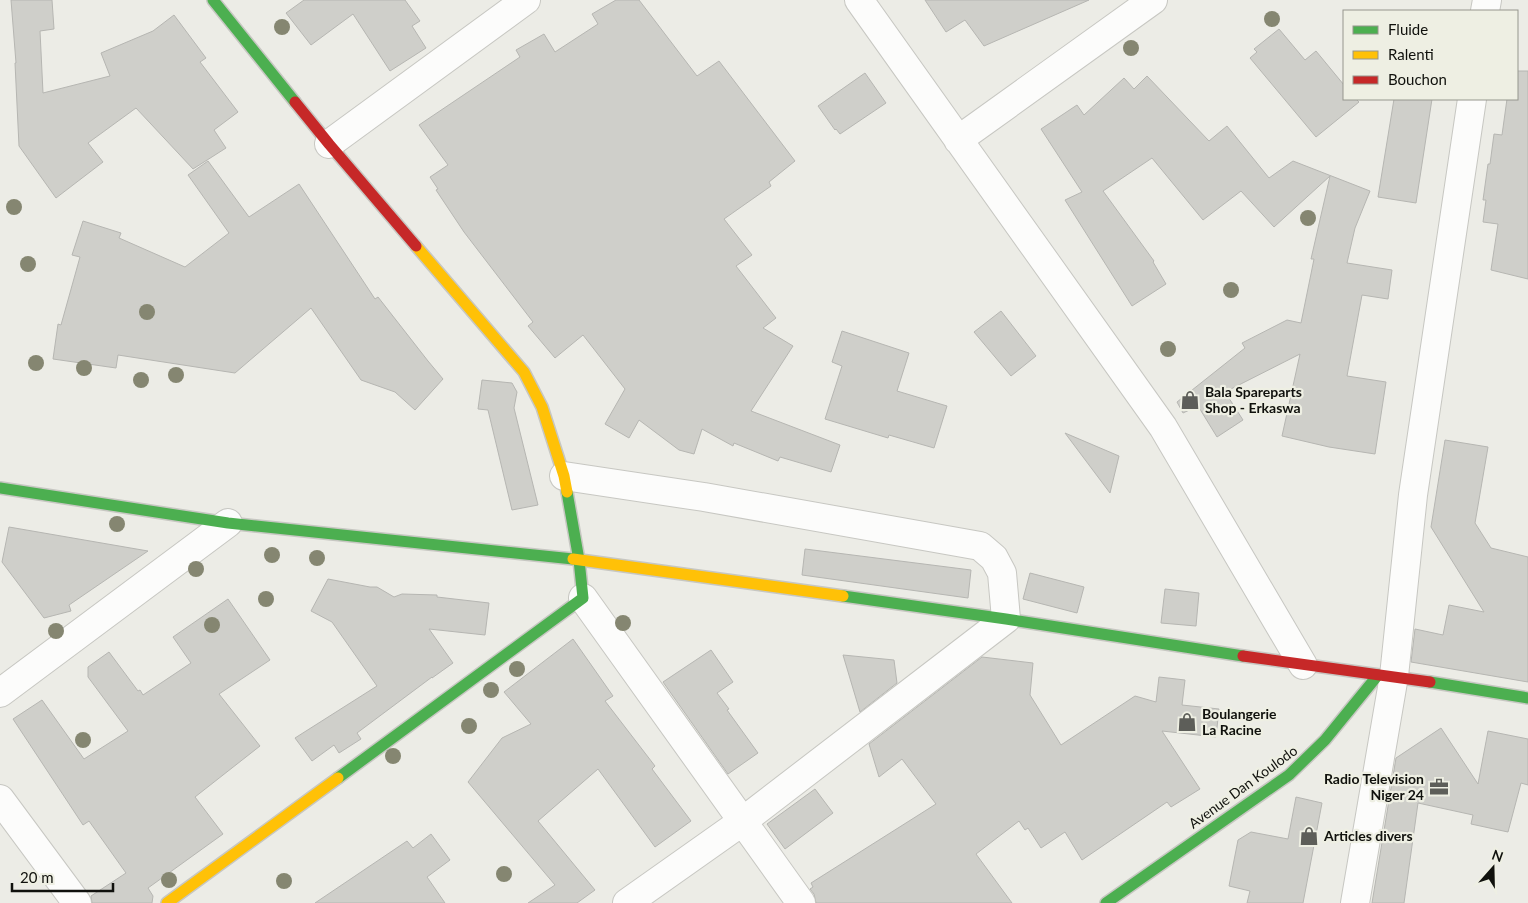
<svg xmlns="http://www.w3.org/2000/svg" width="1528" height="903" font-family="Lato,sans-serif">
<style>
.building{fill:#cfcfca;stroke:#b6b6b2}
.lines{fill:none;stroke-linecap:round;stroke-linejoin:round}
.street-casing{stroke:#c7c7c2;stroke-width:30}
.fast-casing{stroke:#c7c7c2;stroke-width:14}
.slow-casing{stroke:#c7c7c2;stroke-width:14}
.jam-casing{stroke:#c7c7c2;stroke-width:14}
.street{stroke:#fcfcfb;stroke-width:28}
.fast{stroke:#4caf50;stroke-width:11}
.slow{stroke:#ffc107;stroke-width:11}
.jam{stroke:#c62828;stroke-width:11}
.tree{fill:#858671}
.labels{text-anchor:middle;stroke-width:4.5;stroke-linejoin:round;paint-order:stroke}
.poi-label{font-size:14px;font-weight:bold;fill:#10110d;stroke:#eeefe3;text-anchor:start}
.street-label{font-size:14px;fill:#10110d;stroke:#eeefe3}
</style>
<rect width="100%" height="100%" fill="#ecece6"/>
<path class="building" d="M11 0H52L54 29 40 31 43 93 110 76 101 53 153 31 174 15 206 58 200 62 238 112 214 130 226 148 193 169 136 108 88 143 103 162 56 198 19 146 15 63H16Z
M304 0H405L420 21 412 26 426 48 390 71 353 14 311 45 286 13Z
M616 0H639L697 76 719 61 795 161 769 182 771 186 724 219 752 255 736 266 776 318 763 328 793 346 751 411 840 445 831 472 780 457 778 461 734 443 733 446 702 429 694 454 679 450 639 420 629 438 605 424 625 389 583 335 555 358 528 326 533 322 464 232 436 190 438 189 430 177 448 165 419 125 520 57 516 50 544 34 555 52 598 24 592 14Z
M925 0H1089L984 46 965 20 946 32Z
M1279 29 1305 60 1316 51 1344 85V99H1356L1359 102 1316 137 1250 58 1257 52 1254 49Z
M1517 71H1528V279L1491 270 1498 224 1483 222 1486 200H1483L1488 164H1490L1494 134 1502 135 1507 99H1517Z
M865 73 886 103 840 134 836 129 835 130 818 106Z
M1147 76 1209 141 1227 126 1269 178 1293 161 1370 191 1355 228 1347 263 1392 270 1388 299 1362 295 1347 376 1386 382 1375 454 1329 447 1282 436 1300 354 1225 392 1243 420 1217 437 1198 406 1183 413 1177 402 1245 348 1242 343 1287 320 1301 323 1314 259H1311L1330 176 1274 227 1241 191 1203 220 1152 158 1103 191 1154 261 1153 262 1166 284 1132 306 1065 200 1082 192 1041 129 1077 105 1084 115 1124 78 1134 89Z
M1394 99H1432L1416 203 1378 197Z
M208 161 249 217 299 184 375 299 378 297 428 361 443 379 415 410 395 392 361 380 311 308 235 373 118 355 116 368 53 359 58 324 61 325 80 257 72 255 83 221 121 233 119 238 185 267 229 233 188 175Z
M1001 311 1036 356 1011 376 974 332Z
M842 331 909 353 897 391 947 406 934 448 889 435 888 438 825 419 842 366 832 362Z
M482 380 512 383 517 392 514 408 538 505 512 510 488 410 478 409Z
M1065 433 1119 456 1110 493Z
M1445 440 1488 447 1475 523 1491 548 1528 557V682L1411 662 1415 629 1443 635 1449 605 1484 612 1431 527Z
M9 527 148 551 69 605 71 611 44 618 2 562Z
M805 549 971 570 968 598 802 575Z
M1030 573 1084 587 1077 613 1023 599Z
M328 579 370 587H377L394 597 402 594 437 595V597L489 603 485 635 429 629 453 663 432 678V677L357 733 361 739 339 753 334 745 312 761 295 738 377 686 332 622 311 611Z
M1165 589 1199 593 1196 626 1161 623Z
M228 599 270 660 219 694 260 746 195 797 223 834 148 888 153 896 152 903H92L91 896 126 873 89 821 83 825 13 719 42 700 84 759 128 731 88 677V667L109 652 138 691 140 690 143 695 191 663 173 637Z
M573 639 613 696 605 701 655 766 652 769 691 821 655 847 598 769 538 821 595 890 577 903H528L555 885 468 782 502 738 531 724 504 692Z
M711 650 733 682 717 693 729 709 727 710 758 753 728 774 663 682Z
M843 655 894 660 897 683 860 712Z
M982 657 1033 663 1030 695 1061 745 1135 696 1156 702 1159 677 1185 680 1182 705 1219 709 1216 737 1162 731 1200 789 1171 807 1167 802 1082 860 1065 832 1041 848 1028 828 1025 830 1019 821 976 854 1012 903H816L814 894 810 889 813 887 811 883 936 804 902 759 879 777 869 744Z
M1441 728 1478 784 1488 731 1528 739V785L1521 783 1508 832 1471 824 1473 815 1418 803 1404 903H1372L1396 758Z
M815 789 833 813 785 849 767 824Z
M1296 797 1322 803 1303 903H1247L1250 891 1229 886 1238 840 1251 832 1288 839Z
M431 834 450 860 427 877 445 903H315L407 841 413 848Z"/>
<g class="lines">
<g class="street-casing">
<path id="street" d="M859 0 1163 427 1303 665
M1485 11 1487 0
M958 140 1153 0
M329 144 526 0
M564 476 704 497 980 546 994 558 1002 573 1006 619 743 821 627 903
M583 598 801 903
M0 693 228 523
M0 799 77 903
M1355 903 1394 676 1413 495 1472 99"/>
</g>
<g class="fast-casing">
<path id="fast" d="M213 0 295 102
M0 488 228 523 573 559
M843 596 1006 619 1243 656
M1430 682 1528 698
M338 778 583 598 579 560 567 492
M1106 903 1289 775 1325 740 1378 675"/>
</g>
<g class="slow-casing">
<path id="slow" d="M416 246 524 372 542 407 564 476 567 492
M573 559 843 596
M167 903 338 778"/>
</g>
<g class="jam-casing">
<path id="jam" d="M295 102 329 144 416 246
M1243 656 1430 682"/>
</g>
<use href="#street" class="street"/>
<use href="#fast" class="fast"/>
<use href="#slow" class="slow"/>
<use href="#jam" class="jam"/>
</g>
<g class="tree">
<circle cx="1272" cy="19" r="8"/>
<circle cx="282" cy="27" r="8"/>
<circle cx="1131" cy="48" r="8"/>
<circle cx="14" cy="207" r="8"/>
<circle cx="1308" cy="218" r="8"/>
<circle cx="28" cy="264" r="8"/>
<circle cx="1231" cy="290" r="8"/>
<circle cx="147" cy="312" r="8"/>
<circle cx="1168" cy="349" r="8"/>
<circle cx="36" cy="363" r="8"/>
<circle cx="84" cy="368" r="8"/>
<circle cx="176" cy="375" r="8"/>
<circle cx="141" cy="380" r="8"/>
<circle cx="117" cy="524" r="8"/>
<circle cx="272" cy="555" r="8"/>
<circle cx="317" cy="558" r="8"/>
<circle cx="196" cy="569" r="8"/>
<circle cx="266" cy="599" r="8"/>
<circle cx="623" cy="623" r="8"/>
<circle cx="212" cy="625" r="8"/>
<circle cx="56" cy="631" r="8"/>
<circle cx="517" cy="669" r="8"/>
<circle cx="491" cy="690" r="8"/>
<circle cx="469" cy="726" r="8"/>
<circle cx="83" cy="740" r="8"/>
<circle cx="393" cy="756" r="8"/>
<circle cx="504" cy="874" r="8"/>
<circle cx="169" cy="880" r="8"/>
<circle cx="284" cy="881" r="8"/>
</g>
<defs>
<g id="shop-bare" transform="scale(1.5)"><path d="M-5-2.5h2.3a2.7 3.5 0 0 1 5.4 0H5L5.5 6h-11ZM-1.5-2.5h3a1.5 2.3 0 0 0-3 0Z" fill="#5d5e59" stroke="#eeefe3" stroke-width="2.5" paint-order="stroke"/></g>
<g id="office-bare" transform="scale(1.5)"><path d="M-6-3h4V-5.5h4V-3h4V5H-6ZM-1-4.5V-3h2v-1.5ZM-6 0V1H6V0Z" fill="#5d5e59" stroke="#eeefe3" stroke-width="2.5" paint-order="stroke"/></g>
</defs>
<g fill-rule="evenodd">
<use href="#shop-bare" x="1190" y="400"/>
<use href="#shop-bare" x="1187" y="722"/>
<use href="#office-bare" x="1439" y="787"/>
<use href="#shop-bare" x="1309" y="836"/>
</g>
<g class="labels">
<g class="poi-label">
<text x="1205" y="397">Bala Spareparts<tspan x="1205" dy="16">Shop - Erkaswa</tspan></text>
<text x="1202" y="719">Boulangerie<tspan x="1202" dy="16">La Racine</tspan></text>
<text x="1424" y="784" text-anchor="end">Radio Television<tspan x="1424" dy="16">Niger 24</tspan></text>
<text x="1324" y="841">Articles divers</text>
</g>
<g class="street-label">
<text transform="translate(1243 787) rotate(-36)" y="5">Avenue Dan Koulodo</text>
</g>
</g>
<rect x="1343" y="10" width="175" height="90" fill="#eeefe3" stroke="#95968d"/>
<rect x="1353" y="26" width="25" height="8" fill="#4caf50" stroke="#95968d"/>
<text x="1388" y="35" font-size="15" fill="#10110d">Fluide</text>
<rect x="1353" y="51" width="25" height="8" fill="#ffc107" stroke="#95968d"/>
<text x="1388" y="60" font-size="15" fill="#10110d">Ralenti</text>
<rect x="1353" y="76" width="25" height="8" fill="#c62828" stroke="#95968d"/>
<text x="1388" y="85" font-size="15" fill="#10110d">Bouchon</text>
<g transform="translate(1493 868) rotate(20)" stroke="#eeefe3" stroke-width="4" paint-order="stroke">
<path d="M0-4L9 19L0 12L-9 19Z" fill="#10110d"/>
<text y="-8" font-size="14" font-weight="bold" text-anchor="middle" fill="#10110d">N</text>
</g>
<path d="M12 883v8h101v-8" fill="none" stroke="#10110d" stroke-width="2.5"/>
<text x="20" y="883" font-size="15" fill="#10110d" stroke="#eeefe3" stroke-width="4" paint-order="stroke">20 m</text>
</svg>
